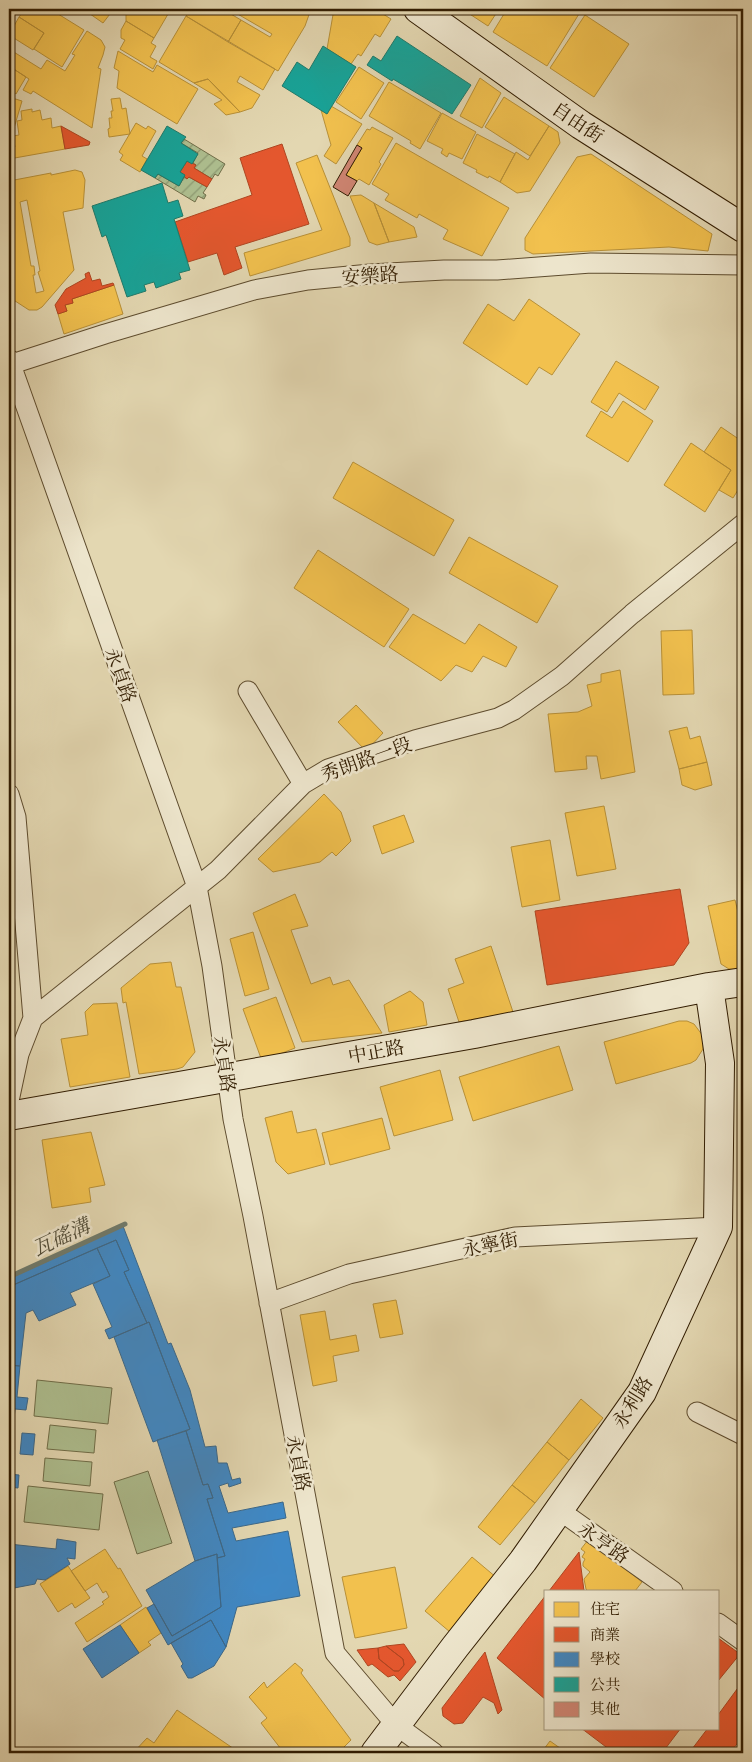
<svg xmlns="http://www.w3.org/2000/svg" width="752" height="1762" font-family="'Libre Bodoni','Noto Serif TC',serif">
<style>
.garden{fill:url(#garden-furrows);stroke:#706e49}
.pitch{fill:#aebf90;stroke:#706e49}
.homes{fill:#f2c14e;stroke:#b89037;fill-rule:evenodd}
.shops{fill:#e4572e;stroke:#af4621}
.schools{fill:#3f88c5;stroke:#3b688a}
.public{fill:#17a398;stroke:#1f7b6b}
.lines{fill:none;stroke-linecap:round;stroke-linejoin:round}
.stream{stroke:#6f7a6c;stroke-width:5}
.building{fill:#d08573;stroke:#321d02}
.street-casing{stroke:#5e4c2e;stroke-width:21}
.secondary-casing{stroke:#321d02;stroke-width:30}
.street{stroke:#ede5cc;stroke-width:19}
.secondary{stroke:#ede5cc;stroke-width:28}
.labels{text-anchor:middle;stroke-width:5;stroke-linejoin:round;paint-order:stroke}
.street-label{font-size:19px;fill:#321d02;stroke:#ede5cc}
.water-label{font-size:20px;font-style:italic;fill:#504c37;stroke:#ede5cc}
</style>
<defs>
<pattern id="garden-furrows" width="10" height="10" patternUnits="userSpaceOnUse" patternTransform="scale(1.25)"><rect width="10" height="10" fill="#aebf90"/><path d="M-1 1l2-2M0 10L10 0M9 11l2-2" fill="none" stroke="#8e9b73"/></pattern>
</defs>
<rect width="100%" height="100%" fill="#e3d7b1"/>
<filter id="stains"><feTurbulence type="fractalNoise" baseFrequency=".004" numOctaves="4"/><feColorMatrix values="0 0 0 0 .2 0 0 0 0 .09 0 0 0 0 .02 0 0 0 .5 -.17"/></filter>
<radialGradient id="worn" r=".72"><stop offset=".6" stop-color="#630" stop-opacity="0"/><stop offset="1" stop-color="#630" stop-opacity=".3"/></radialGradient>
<path class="garden" d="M184 139 225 164 218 176 215 174 212 179 194 168 196 165 193 163 198 153 181 143Z
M158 174 179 186 184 177 187 179 189 177 207 187 203 193 206 195 204 199 198 196 195 202 155 178Z"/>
<path class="pitch" d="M37 1380 112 1388 108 1424 34 1416Z
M50 1425 96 1430 94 1453 47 1449Z
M45 1458 92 1462 90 1486 43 1481Z
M148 1471 172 1543 137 1554 114 1482Z
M28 1486 103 1494 99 1530 24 1522Z"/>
<path class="homes" d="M25 9H50L84 30 62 67 34 49 44 33 19 17Z
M83 9H111L113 10 103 23Z
M126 9H171L154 38 126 21Z
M191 9H219L224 12V10L241 20 228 42 186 16Z
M229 9H311L305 26 278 71 228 42 241 20 270 37 272 34Z
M334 9H375L391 19 380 37 375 34 361 56 358 54 351 64 327 49Z
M462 9H499L488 26Z
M507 9H582L547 66 493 32Z
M585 15 629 44 594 97 550 68Z
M186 16 275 69 263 90 240 76 237 82 260 95 252 108 240 112 208 79 194 83 159 62Z
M19 17 44 33 33 50 9 35Z
M126 21 154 38 151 43 156 46 150 57 157 61 153 69 120 49 125 40 121 38V30Z
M87 31 101 40 105 47 103 55 98 68 101 69 92 128 33 91 31 94 23 90 29 79 9 66V49L41 69 47 60 65 71 75 55 72 54Z
M118 51 153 72 157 65 198 89 177 124 117 88 119 71 114 68Z
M9 66 26 77 16 94 9 89Z
M359 67 384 83 361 119 336 102Z
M480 78 501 93 482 128 460 116Z
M208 79 240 112 226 115 214 104 222 100 194 83Z
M389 82 441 113 420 149 410 143 411 141 369 116Z
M9 93 11 94 9 97 22 101 9 145Z
M504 97 549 126 530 156 485 127Z
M120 98 122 109 126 108 130 134 109 137 108 129 110 128 109 118H112L111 111H113L111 99Z
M331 106 362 124 336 164 324 156 331 145 321 110 327 114Z
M32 109V112L40 110 42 120 51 118 52 128 61 126 65 149 9 159V148L15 147 13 136 19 135 17 121 22 120 21 111Z
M442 113 476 132 462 159 449 153 447 157 441 153 443 149 427 141Z
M136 123 146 129 148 126 156 131 142 156 147 159 140 172 120 160 123 155 119 152Z
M549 126 558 132 560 143 530 191 517 193 500 182 516 152 528 160Z
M372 127 393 138 379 162 381 164 369 185 359 179 357 181 346 175 362 148 357 145 367 129 370 130Z
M477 134 515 154 500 182 489 176 488 178 476 172 477 170 463 163Z
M396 143 509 208 482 256 443 239 448 230 419 214 417 218 385 200 389 194 372 184Z
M591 154 712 234 708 251 669 247 533 254 525 250V238L577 157Z
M317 155 350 238V246L250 276 244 253 322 230 296 163Z
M75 170 82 172 85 180 83 208 63 212 74 270 42 307 37 310H29L9 297V181L51 173V175ZM27 200 40 271 38 272 44 291 36 293 33 275H35L34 266H31L20 202Z
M361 195 374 203 389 242 377 245 369 242 350 196Z
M374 203 414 227 417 237 389 242Z
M114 285 123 314 64 334 58 314 67 311 65 305 73 303 72 299Z
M529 299 580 334 552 375 539 367 527 385 463 343 488 304 514 321Z
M616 361 659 387 645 410 619 393 607 412 591 402Z
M623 401 653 421 628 462 586 436 601 411 612 418Z
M721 427 743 442V482L733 498 719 490 731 470 704 452Z
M691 443 731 470 705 512 664 485Z
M353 462 454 520 434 556 333 498Z
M469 537 558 586 537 623 449 573Z
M318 550 409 609 384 647 294 588Z
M413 614 465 644 479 624 517 647 506 667 483 656 472 672 456 665 441 681 389 647Z
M692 630 694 694 663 695 661 631Z
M620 670 635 772 601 779 597 756H586L587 769 555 772 548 714 578 712 592 706 587 685 601 682V674Z
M356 705 383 733 366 751 338 722Z
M687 727 690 739 700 736 707 762 679 769 669 731Z
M707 762 712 785 695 790 682 785 679 769Z
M324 794 341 812 351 841 336 856 332 852 320 862 273 872 258 859Z
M604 806 616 869 577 876 565 813Z
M404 815 414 842 382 854 373 826Z
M550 840 560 900 522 907 511 847Z
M295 894 308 926 291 930 311 984 330 977 333 985 349 980 382 1033 302 1042 253 913Z
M735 900 738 912H743V969L738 970 729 969 721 964 708 906Z
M253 932 269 989 245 996 230 939Z
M491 946 513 1012 459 1022 448 989 464 983 455 959Z
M171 962 176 987H181L195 1052 183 1067 177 1069 139 1074 126 1002 123 1003 121 988 150 964Z
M410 991 423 1002 427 1025 389 1032 384 1005Z
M276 997 295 1048 262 1061 243 1009Z
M117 1003 130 1077 70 1087 61 1039 88 1035 85 1012 93 1004Z
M679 1021H687L694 1024 703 1036V1049L696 1060 691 1063 616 1084 604 1042Z
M559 1046 573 1090 473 1121 459 1077Z
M440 1070 453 1120 394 1136 380 1087Z
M292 1111 297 1133 316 1129 325 1164 288 1174 276 1162 265 1118Z
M382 1118 390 1149 330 1165 322 1133Z
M91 1132 105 1185 89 1188 91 1202 52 1208 42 1140Z
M396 1300 403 1334 380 1338 373 1304Z
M325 1311 330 1340 356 1335 359 1351 333 1356 337 1381 313 1386 300 1315Z
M581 1399 603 1418 569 1460 547 1442Z
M547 1442 569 1460 535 1503 512 1485Z
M512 1485 535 1503 500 1545 478 1527Z
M588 1540 642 1582 635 1591H588L586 1589 584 1579 590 1572 583 1566V1563L585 1559 582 1557 585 1552 581 1549Z
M105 1549 118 1569 120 1568 142 1606 87 1642 75 1623 104 1604 102 1602 109 1597 106 1591 103 1593 97 1583 85 1591 71 1571Z
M472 1557 497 1578 450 1632 425 1611Z
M68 1566 90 1598 75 1608 72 1603 58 1612 40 1584Z
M395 1567 407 1628 355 1638 342 1577Z
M146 1607 161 1633 148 1642 151 1645 139 1653 120 1625Z
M295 1663 303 1670 301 1673 351 1740 338 1753H284L261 1723 267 1718 249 1697 264 1682 267 1688Z
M177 1710 240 1753H133L147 1738 154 1743Z
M550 1741 567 1753H541Z"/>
<path class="shops" d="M61 126 90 142 89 145 65 149Z
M282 144 309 224 235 247 242 268 224 275 217 253 188 262 175 222 252 195 240 158Z
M187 161 196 165 194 168 212 179 207 187 189 177 187 179 180 172Z
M89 272 92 281 100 279 102 286 113 283 114 285 72 299 73 303 65 305 67 311 58 314 55 305 66 289 86 278 85 274Z
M680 889 689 943 674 965 547 985 535 911Z
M579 1552 584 1591H549Z
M546 1595V1700L497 1658Z
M718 1638 740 1654 718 1681Z
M404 1644 416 1662 400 1681 394 1675 388 1677 372 1664 368 1666 357 1650 378 1648 379 1659 394 1671H399L404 1665 403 1659 386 1646Z
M386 1646 403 1659 404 1665 399 1671H394L379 1659 378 1648Z
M485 1652 502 1710 498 1714 494 1703 483 1697 463 1723 454 1724 443 1716 442 1708Z
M743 1681V1736L730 1753H689L708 1728H718V1715Z
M581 1728H681L662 1753H614Z"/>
<path class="schools" d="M123 1226 168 1344 171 1343 190 1390 205 1447 216 1446 218 1463H227L232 1480 240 1478 241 1483 229 1487 228 1483 219 1486 228 1513 283 1502 286 1518 232 1528 236 1541 288 1531 300 1596 237 1607 226 1647 211 1620 168 1645 147 1608 154 1604 172 1636 221 1607 217 1558 225 1556 207 1499 213 1498 208 1484 203 1485 186 1431 190 1429 149 1322 147 1323 124 1272 129 1270 116 1240 13 1285 10 1278Z
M116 1240 129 1270 124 1272 147 1323 109 1339 105 1330 112 1327 93 1284 110 1276 97 1248Z
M97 1248 110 1276 70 1293 76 1305 39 1321 33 1310 26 1313 20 1366 9 1365V1287Z
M149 1322 190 1429 153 1442 114 1337Z
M9 1365 20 1366 17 1397 28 1398 26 1410 15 1409 9 1470Z
M186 1431 203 1485 208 1484 213 1498 207 1499 225 1556 217 1558V1554L195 1561 157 1440Z
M22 1433 35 1434 33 1455 20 1454Z
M9 1474 19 1475 18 1488 9 1487Z
M57 1539 76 1542 75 1559 67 1558 70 1564 45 1580 37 1579 35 1584 9 1589V1544L56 1549Z
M217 1554 221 1607 172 1636 146 1590 195 1561Z
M211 1620 226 1647 214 1666 192 1678H188L181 1666 183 1664 171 1643Z
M120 1625 139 1653 102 1678 83 1649Z"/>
<path class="public" d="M397 36 471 85 452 114 393 79 392 81 367 65 373 56 381 61Z
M323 46 356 67 327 114 282 86 297 62 309 70Z
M167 126 186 137 181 143 198 154 192 164 187 161 180 172 185 175 179 186 158 174 155 178 141 170Z
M162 183 168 203 178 200 183 216 174 219 190 270 179 273 181 279 156 288 154 282 144 285 146 291 127 297 106 235 102 237 92 206Z"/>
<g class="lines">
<path class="stream" d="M9 1277 125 1224"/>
</g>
<path class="building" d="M357 145 362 148 346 175 357 181 348 196 333 187Z"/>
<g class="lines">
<g class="street-casing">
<path id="street" d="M9 359 197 887 212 966 233 1119 253 1216 335 1653 396 1725 434 1753
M9 365 105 334 254 290 308 280 370 274 444 270H497L591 263 743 265
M248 691 303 784
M9 794 16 817 33 1018
M9 1101 19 1054 33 1018 218 870 303 784 328 769 415 740 498 718 514 710 562 676 632 614 743 524
M269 1303 349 1274 515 1237 718 1227
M697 1412 743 1435
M559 1510 673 1591
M718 1623 743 1641"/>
</g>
<g class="secondary-casing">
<path id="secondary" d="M418 9 581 125 743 228
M9 1116 474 1034 709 987 743 982
M375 1753 455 1647 523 1561 642 1392 718 1227 720 1063 709 987"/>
</g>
<use href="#street" class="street"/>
<use href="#secondary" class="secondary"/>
</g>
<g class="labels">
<g class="street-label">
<text transform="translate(578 122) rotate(34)" y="7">自由街</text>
<text transform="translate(370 275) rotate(-4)" y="7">安樂路</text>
<text transform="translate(121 675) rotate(70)" y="7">永貞路</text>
<text transform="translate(366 759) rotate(-20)" y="7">秀朗路一段</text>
<text transform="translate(376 1051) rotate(-10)" y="7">中正路</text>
<text transform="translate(225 1064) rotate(82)" y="7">永貞路</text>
<text transform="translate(490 1244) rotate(-11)" y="7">永寧街</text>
<text transform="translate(632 1402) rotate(-58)" y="7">永利路</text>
<text transform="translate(299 1463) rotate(79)" y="7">永貞路</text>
<text transform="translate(604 1542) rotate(35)" y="7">永亨路</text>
</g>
<g class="water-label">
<text transform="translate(61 1237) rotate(-25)" y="7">瓦磘溝</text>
</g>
</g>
<rect width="752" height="1762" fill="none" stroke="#e3d7b1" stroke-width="30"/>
<rect x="10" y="10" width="732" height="1742" fill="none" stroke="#321d02" stroke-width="2.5"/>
<rect x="15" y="15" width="722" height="1732" fill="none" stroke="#321d02"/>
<rect x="544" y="1590" width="175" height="140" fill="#ede5cc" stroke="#a2957b"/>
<rect x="554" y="1602" width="25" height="15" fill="#f2c14e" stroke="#a2957b"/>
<text x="590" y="1614" font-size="15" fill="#321d02">住宅</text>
<rect x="554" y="1627" width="25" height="15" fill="#e4572e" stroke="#a2957b"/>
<text x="590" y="1640" font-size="15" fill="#321d02">商業</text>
<rect x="554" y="1652" width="25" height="15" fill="#3f88c5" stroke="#a2957b"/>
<text x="590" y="1664" font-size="15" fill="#321d02">學校</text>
<rect x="554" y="1677" width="25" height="15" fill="#17a398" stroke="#a2957b"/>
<text x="590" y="1690" font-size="15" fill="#321d02">公共</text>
<rect x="554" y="1702" width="25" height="15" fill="#d08573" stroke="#a2957b"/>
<text x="590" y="1714" font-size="15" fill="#321d02">其他</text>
<rect width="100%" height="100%" filter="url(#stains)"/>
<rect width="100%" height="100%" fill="url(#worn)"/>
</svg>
